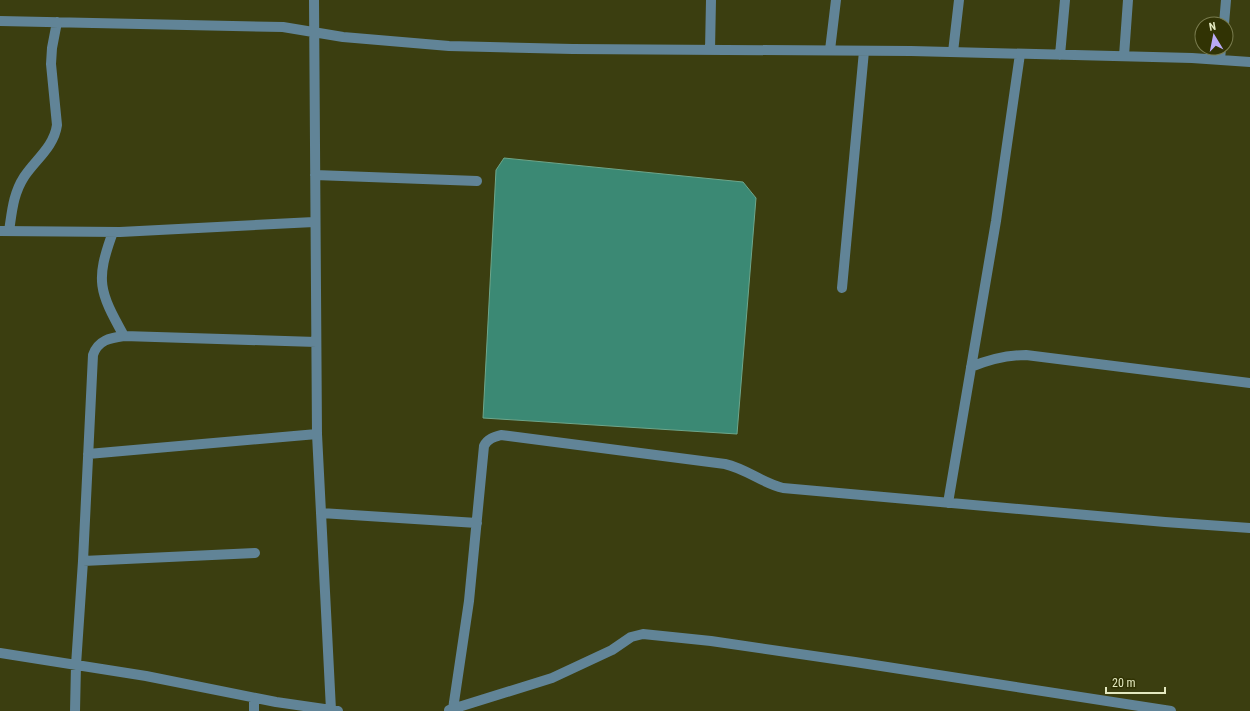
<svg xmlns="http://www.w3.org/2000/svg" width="1250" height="711" font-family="'Roboto Condensed',sans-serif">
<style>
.water{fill:#3b8974;stroke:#6ea68b}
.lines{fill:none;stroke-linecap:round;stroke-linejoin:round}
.minor{stroke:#618497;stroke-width:10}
</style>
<rect width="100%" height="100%" fill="#3b3e10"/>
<path class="water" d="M504 158 743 182 756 198 737 434 483 418 496 170Z"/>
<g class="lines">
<path class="minor" d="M314 0 317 434 331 710
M0 21 283 27 343 37 449 46 573 49 911 51 1192 58 1250 62
M1224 24 1226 0
M710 50 711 0
M830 50 836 0
M953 52 959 0
M1060 55 1065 0
M1124 56 1128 0
M1220 60 1221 48
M315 175 477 181
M0 231 120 232 314 222
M9 231C12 212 13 194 24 177 35 160 54 147 57 125L51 64 52 48 57 22
M113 232C95 281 99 291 124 336
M842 288 864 51
M971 367C990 359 1006 355 1026 355L1250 383
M88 454 317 434
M948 503 996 221 1020 54
M321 513 477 523
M83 561 255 553
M0 653 146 676 276 702 338 711
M453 709 469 601 484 446C487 439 494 437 501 435L725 464C747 469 762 483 783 488L1165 522 1250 528
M449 710 552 678 612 650 631 637 643 634 711 641 855 662 1171 711
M75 711 76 665 83 561 93 355C98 340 110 338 124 336L316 342
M254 711V698"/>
</g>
<g transform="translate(1214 36) rotate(350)"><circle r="19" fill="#313304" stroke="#797c4f"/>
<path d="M0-3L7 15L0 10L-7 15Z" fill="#baaaf7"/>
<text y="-6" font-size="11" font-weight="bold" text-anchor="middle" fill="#e4e9c0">N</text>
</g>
<path d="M1106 687v6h59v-6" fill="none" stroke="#e4e9c0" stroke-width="2"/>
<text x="1112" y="687" font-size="12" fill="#e4e9c0" stroke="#313304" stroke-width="3" paint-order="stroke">20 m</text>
</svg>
